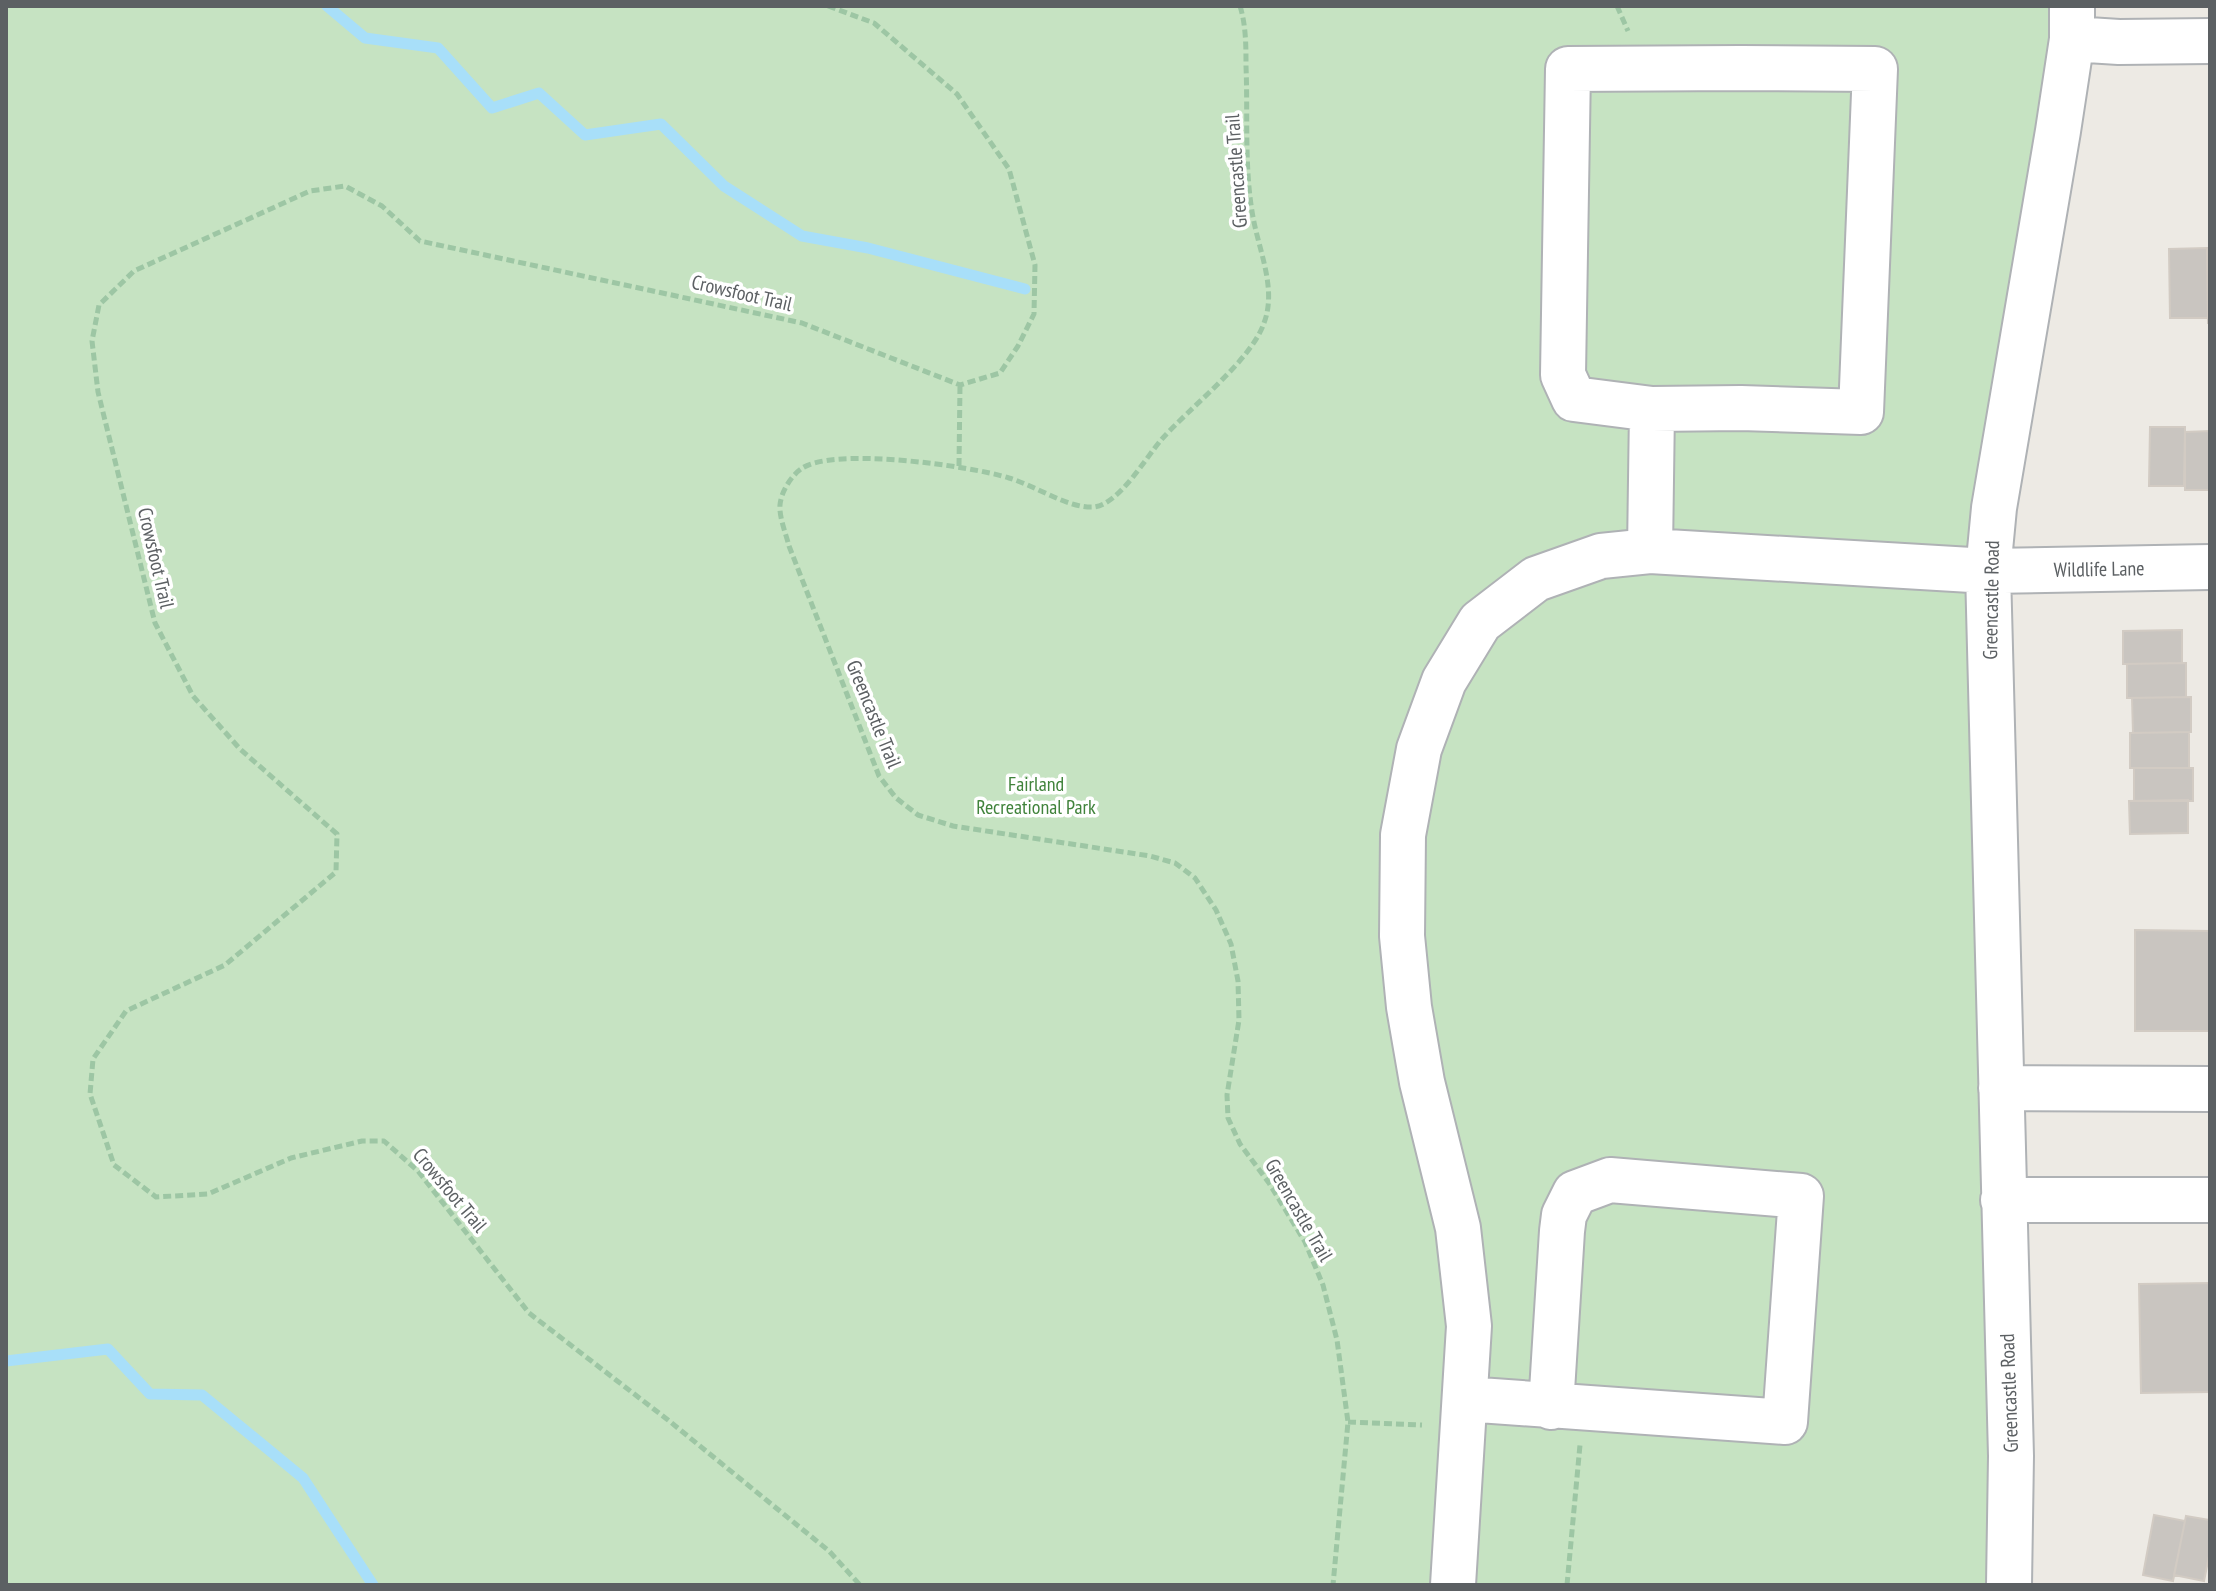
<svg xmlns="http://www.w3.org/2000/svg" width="2216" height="1591" font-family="'PT Sans Narrow',sans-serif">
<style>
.green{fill:#c6e3c2}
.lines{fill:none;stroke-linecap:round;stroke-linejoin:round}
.stream{stroke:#a8dff9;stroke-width:11}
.building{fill:#c9c5c0;stroke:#d2cbc3;stroke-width:2}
.minor-casing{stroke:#afb2b5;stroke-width:48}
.path{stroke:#9dc6a4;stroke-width:5;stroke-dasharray:8 4;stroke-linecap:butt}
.minor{stroke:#fff;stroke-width:44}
.labels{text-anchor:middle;stroke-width:7;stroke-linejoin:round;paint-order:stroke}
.street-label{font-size:20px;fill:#5c6063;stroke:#fff}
.park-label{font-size:20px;fill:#40833b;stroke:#fff}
</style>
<rect width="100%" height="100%" fill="#edeae4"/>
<path class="green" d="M6 6H2065L1978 527 1996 1585H6Z"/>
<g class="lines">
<path class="stream" d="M327 6 365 38 438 48 492 108 539 93 585 135 661 124 724 186 802 236 868 248 1025 289
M6 1361 108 1349 150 1394 202 1395 303 1478 373 1585"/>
</g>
<path class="building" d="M2207 248 2208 318H2170L2169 249Z
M2207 253H2210V323H2208Z
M2150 427H2185L2184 486H2149Z
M2210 431V490H2185V432Z
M2182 630V663L2123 664V631Z
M2186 663V697L2127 698V664Z
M2191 697V732L2133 733 2132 698Z
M2189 732V768H2130V733Z
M2134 768H2193V801H2134Z
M2188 800V833L2130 834 2129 801Z
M2135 930 2210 931V1031H2135Z
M2210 1283V1392L2141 1393 2139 1284Z
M2154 1515 2185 1521 2173 1581 2143 1575Z
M2186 1516 2210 1520V1551L2204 1581 2174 1575Z"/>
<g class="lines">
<g class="minor-casing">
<path id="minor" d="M2072 39 2119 42 2210 41
M1741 68 1875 69 1861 412 1741 408 1652 409 1574 399 1563 375 1568 69Z
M1650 551 1652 409
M2001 1088 2210 1089
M2003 1200H2210
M1465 1399 1785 1422 1801 1196 1610 1180 1575 1193 1564 1215 1562 1231 1551 1407
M1453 1585 1469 1326 1458 1228 1422 1082 1409 1007 1402 936 1403 835 1419 749 1444 681 1480 622 1536 579 1601 556 1650 551 1988 571 2210 567
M2009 1585 2011 1456 1988 571 1994 508 2058 131 2072 39V6"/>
</g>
<path class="path" d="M828 6 874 23 957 94 1009 169 1035 265 1034 314 1018 346 1000 373 960 385 802 323 420 241 382 206 345 186 310 191 134 271 99 305 92 341 98 392 155 623 193 696 240 749 337 834 336 872 225 965 126 1011 93 1059 90 1094 114 1165 156 1197 208 1194 291 1158 362 1141H384L418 1171 529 1313 668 1420 829 1551 860 1585
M1240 6C1246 25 1246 46 1246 66 1248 115 1244 168 1253 217 1259 251 1277 289 1264 323 1251 361 1189 408 1161 440 1145 459 1119 504 1094 507 1069 509 1034 485 1009 478 972 466 831 446 801 469 791 476 781 492 780 505 779 517 786 534 789 546L879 776 896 798 918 815 953 826 1150 856 1175 863 1195 878 1216 910 1231 944 1238 981 1239 1020 1227 1095 1228 1118 1240 1144 1269 1183 1305 1242 1323 1285 1337 1340 1348 1422 1333 1585
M1617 6 1628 31
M959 466 960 385
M1348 1422 1422 1425
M1567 1585 1580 1445"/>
<use href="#minor" class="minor"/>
</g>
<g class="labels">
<g class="street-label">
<text transform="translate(1236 171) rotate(-94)" y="7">Greencastle Trail</text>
<text transform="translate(742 293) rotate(13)" y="7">Crowsfoot Trail</text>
<text transform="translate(156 558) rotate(77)" y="7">Crowsfoot Trail</text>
<text transform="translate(2099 569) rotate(-1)" y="7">Wildlife Lane</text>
<text transform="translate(1991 600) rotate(-89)" y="7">Greencastle Road</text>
<text transform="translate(874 714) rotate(68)" y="7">Greencastle Trail</text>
<text transform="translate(450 1190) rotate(50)" y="7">Crowsfoot Trail</text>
<text transform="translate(1299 1210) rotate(60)" y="7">Greencastle Trail</text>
<text transform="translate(2009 1393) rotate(-92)" y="7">Greencastle Road</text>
</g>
<g class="park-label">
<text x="1036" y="791">Fairland<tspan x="1036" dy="23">Recreational Park</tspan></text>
</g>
</g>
<rect width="2216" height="1591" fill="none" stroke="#5c6063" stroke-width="16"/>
</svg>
